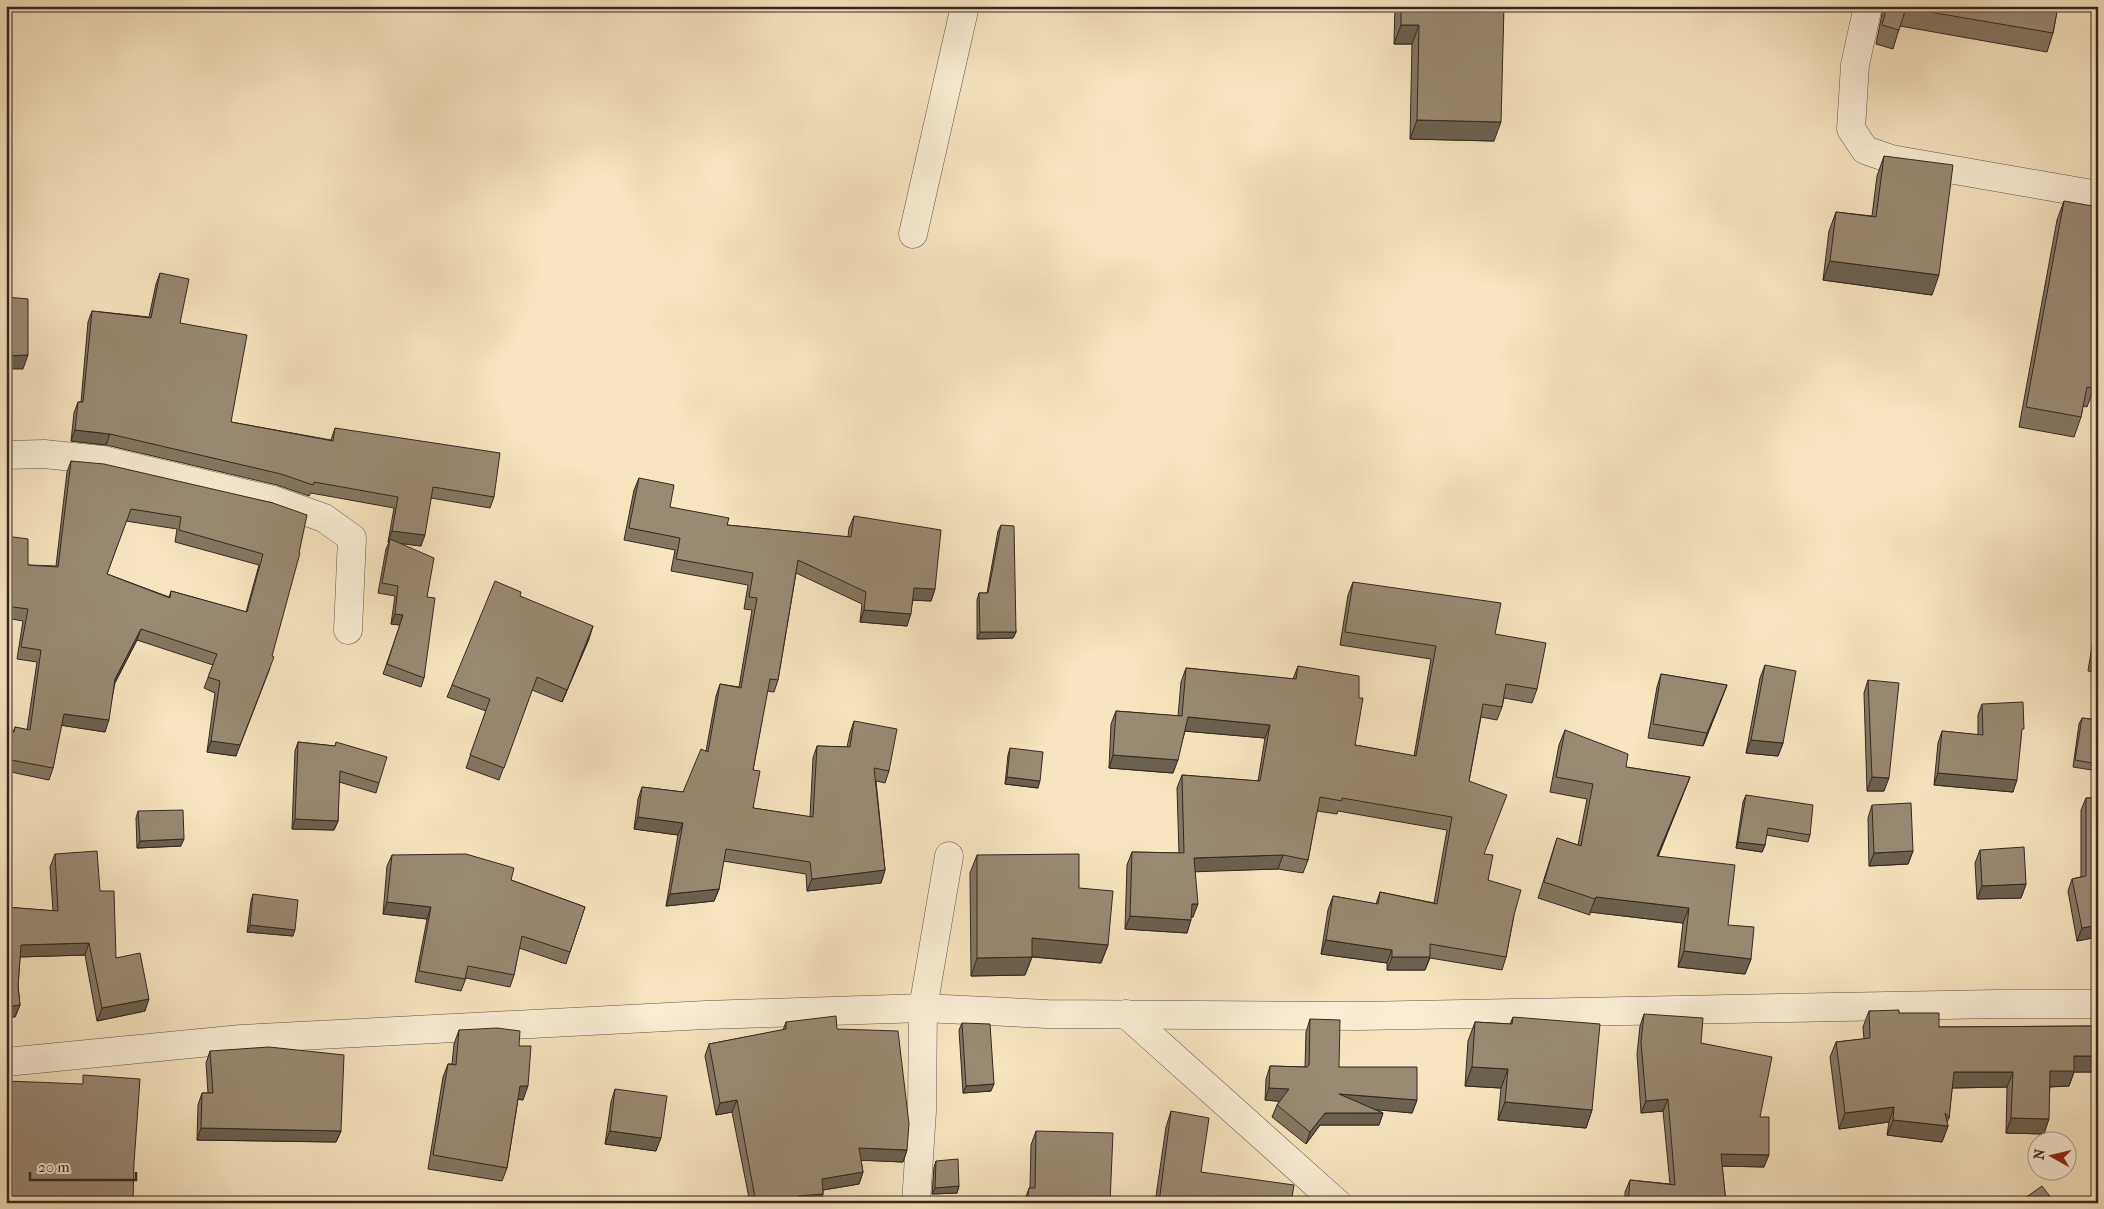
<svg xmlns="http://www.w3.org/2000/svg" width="2104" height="1209" font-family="'IM FELL French Canon',serif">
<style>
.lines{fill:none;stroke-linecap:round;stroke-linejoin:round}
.minor-casing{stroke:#645648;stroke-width:29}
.tertiary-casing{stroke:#645648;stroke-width:29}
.minor{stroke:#f9eed5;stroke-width:28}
.tertiary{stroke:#f9eed5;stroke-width:28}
.wall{fill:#837763;stroke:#332721;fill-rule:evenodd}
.shaded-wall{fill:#6a6150;stroke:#332721}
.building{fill:#988a73;stroke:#332721;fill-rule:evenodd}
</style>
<rect width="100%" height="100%" fill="#f6e5be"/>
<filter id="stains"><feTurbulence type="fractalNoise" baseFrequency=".004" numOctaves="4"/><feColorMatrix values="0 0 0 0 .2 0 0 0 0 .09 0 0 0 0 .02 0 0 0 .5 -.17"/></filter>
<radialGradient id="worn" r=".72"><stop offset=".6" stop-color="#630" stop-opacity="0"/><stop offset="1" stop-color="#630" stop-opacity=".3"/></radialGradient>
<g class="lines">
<g class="minor-casing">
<path id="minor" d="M1868 6 1855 65 1851 129 1865 150 1891 159 2098 195
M913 234 965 6
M6 455 44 454 102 460 273 500 324 518 352 538 348 630
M1126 1014 1337 1203
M916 1203 922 1111 923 1008 949 856"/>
</g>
<g class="tertiary-casing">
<path id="tertiary" d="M6 1062 241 1039 706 1015 923 1008 1047 1014 1360 1016 1997 1004H2098"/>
</g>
<use href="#minor" class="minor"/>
<use href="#tertiary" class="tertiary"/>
</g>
<path class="wall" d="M1395 6H1504L1494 141 1410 139 1412 44H1394Z
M1883 6H2058L2053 33 2047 52 1900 26 1893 49 1876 44 1883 9Z
M1884 156 1932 295 1823 280 1829 231 1836 212 1872 216 1877 176Z
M2064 201 2094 388 2087 407 2083 406 2081 417 2074 437 2019 427 2057 220Z
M160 273 180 323 231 422 331 440 335 428 494 497 490 508 431 498 421 546 398 543 427 597 424 678 421 687 383 674 400 625 391 624 395 596 378 593 386 549 389 542H388L394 508 311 493 309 496 277 485 106 445 71 441 74 413 78 402H81L88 322 92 311 149 317 156 284Z
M71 461 273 503 236 756 207 752 215 693 204 688 213 665 137 640 115 683 105 732 61 725 53 768 49 780 6 771V731L13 732 15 727 27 730 37 662 17 659 23 621 6 618V536L28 565 56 566 67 472ZM126 521 177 529 175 542 259 565 246 612 171 591 169 597 107 574Z
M639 478 670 507 727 525 848 537 849 528 854 516 935 589 931 601 913 600 907 626 860 622 862 604 796 573 778 680 774 692 767 691 753 770V808L810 817 813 758 817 746 847 747 850 733 854 721 889 771 885 783 876 781 885 870 881 883 807 891 806 874 723 861 719 889 714 901 666 906 678 835 634 829 638 799 642 787 683 792 706 751 716 696 720 684 739 687 752 610 744 609 748 585 671 571 675 550 624 540 634 490Z
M1001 525 1016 632 1013 638 977 639V600L979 593H987L998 531Z
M1353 582 1495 634 1537 689 1532 703 1504 698 1502 707 1497 720 1481 717 1469 781 1484 854 1488 880 1514 915 1506 957 1502 970 1430 958 1425 970H1387V963L1321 954 1328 910 1333 896 1376 904 1380 892 1434 903 1447 830 1338 811 1337 814 1317 811 1308 860 1303 873 1278 869 1195 871 1193 917H1191L1187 933 1125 929 1127 865 1132 852 1179 853 1177 788 1182 775 1258 781 1265 738 1185 731 1173 773 1109 768 1111 724 1116 711 1178 716 1181 682 1186 668 1293 679 1298 666 1355 745 1414 756 1431 659 1340 645 1348 595Z
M520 596 589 639 562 702 532 690 499 780 466 768 486 711 447 697 452 685Z
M2098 608V673L2088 671Z
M1765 665 1783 743 1778 756 1746 753 1760 678Z
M1661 674 1727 685 1703 746 1648 738 1657 687Z
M1868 680 1884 791H1867L1864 693Z
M1982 704 2021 737 2013 792 1934 785 1938 743 1942 731 1978 735V715Z
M2082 718 2098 720V771L2073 767 2079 724Z
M1565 730 1626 767 1690 777 1658 856 1728 925 1751 959 1745 974 1678 967 1683 923 1590 912V915L1538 898 1557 838 1578 845 1587 799 1550 792 1559 745Z
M298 742 335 746 379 783 376 793 339 782 338 821 334 830 292 829 295 751Z
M1010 748 1038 788 1005 784 1008 755Z
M1746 795 1810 835 1808 842 1766 835 1765 845 1762 852 1736 848 1743 802Z
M2086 798H2098V937L2077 941 2068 891 2072 879 2081 877V810Z
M1872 805 1913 851 1908 864 1869 866 1868 818Z
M138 811 181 846 137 848 136 818Z
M1980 850 2026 884 2021 898 1977 899 1975 863Z
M55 854 100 891 116 958 145 1011 97 1021 85 955 20 957 18 986 20 1005 15 1017 6 907 53 911 50 867Z
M392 855 511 880 585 907 566 964 519 948 514 975 510 987 466 978 461 991 415 982 427 919 383 914 387 866Z
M977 855 1079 888 1108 945 1101 963 1032 957 1025 975 971 976 970 873Z
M253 894 293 936 247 932 251 901Z
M1869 1011 1899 1013 1939 1027 2098 1026V1072H2074L2069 1086 2050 1087 2044 1134 2006 1133 2007 1087 1952 1088 1949 1118 1947 1122 1948 1126 1942 1142 1887 1135 1889 1122 1839 1129 1830 1057 1836 1042 1864 1039 1863 1027Z
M1644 1014 1701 1043 1760 1117 1764 1167 1722 1166 1726 1203H1625V1192L1630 1180 1670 1184 1663 1111 1641 1113 1637 1054 1640 1026Z
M1513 1017 1592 1110 1586 1128 1498 1120 1501 1088 1465 1086 1468 1041 1475 1022 1510 1024Z
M1310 1019 1339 1067 1417 1100 1412 1113 1375 1109 1383 1113 1379 1125H1320L1306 1144 1272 1117 1277 1105 1280 1101 1265 1100 1266 1079 1270 1066 1305 1067 1306 1032Z
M786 1022 837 1029 907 1150 903 1162 861 1160 863 1172 859 1184 823 1190V1194L820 1203H750L732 1112 716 1115 705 1056 709 1044 783 1030Z
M962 1023 991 1091 963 1093 959 1030Z
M459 1030 519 1046 523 1100 518 1099 507 1168 502 1181 428 1169 443 1077 448 1064H452L454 1044Z
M210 1051 341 1131 336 1142 197 1140 198 1105 202 1093H208L206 1063Z
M615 1089 656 1151 605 1144 611 1102Z
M1171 1111 1201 1172 1291 1203H1155L1166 1127Z
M1036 1131 1110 1203H1024L1029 1188H1030L1031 1145Z
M936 1161 959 1186 957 1193 932 1194 934 1167Z"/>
<path class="shaded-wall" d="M1401 25H1419L1412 44H1394Z
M1417 120 1501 122 1494 141 1410 139Z
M1830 261 1939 275 1932 295 1823 280Z
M28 355 23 369H6V356Z
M75 430 110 434 106 445 71 441Z
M392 531 425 535 421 546 389 542 390 539 389 542H388Z
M914 588 935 589 931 601 909 600Z
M864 610 911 614 907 626 860 622Z
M395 614 403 615 400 625 391 624Z
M593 626 589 639 562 702 567 690Z
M141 629 137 640 111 690 115 679Z
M980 632H1016L1013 638 977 639Z
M270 668 236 756 207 752 211 741Z
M1727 685 1722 698 1703 746 1707 733Z
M64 714 109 720 105 732 59 725Z
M1188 717 1270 725 1265 738 1183 731Z
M1751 740 1783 743 1778 756 1746 753Z
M1113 755 1178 760 1173 773 1109 768Z
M1938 773 2017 780 2013 792 1934 785Z
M1007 777 1040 781 1038 788 1005 784Z
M1690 777 1652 872 1657 856Z
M1872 777 1889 778 1884 791H1867Z
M638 817 683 823 678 835 634 829Z
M295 819 338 821 334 830 292 829Z
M184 839 181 846 137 848 140 841Z
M1738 842 1765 845 1762 852 1736 848Z
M1913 851 1908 864 1869 866 1874 853Z
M1283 855 1278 869 1189 872 1194 858Z
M885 870 881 883 807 891 812 879Z
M2026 884 2021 898 1977 899 1982 886Z
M719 889 714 901 666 906 670 894Z
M1596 897 1689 908 1683 923 1590 912Z
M387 902 431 907 427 919 383 914Z
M1192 904H1198L1193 917 1187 918Z
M1130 916 1191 920 1187 933 1125 929Z
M250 925 295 930 293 936 247 932Z
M2098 925V937L2077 941 2082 928Z
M1032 938 1108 945 1101 963 1025 956Z
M1326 940 1392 950 1387 963 1321 954Z
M89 943 85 955 17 957 21 945Z
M1684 951 1751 959 1745 974 1678 967Z
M1032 957 1025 975 971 976 977 958Z
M1392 957H1430L1425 970H1387Z
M149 999 145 1011 97 1021 102 1008Z
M20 1005 15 1017 6 1018V1007Z
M2074 1056H2098V1072H2074L2069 1086 2044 1087 2050 1071Z
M1472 1067 1508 1069 1501 1088 1465 1086Z
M1954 1072H2013L2007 1087 1948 1088Z
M994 1084 991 1091 963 1093 966 1086Z
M520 1086H528L523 1100 516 1099Z
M1269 1088 1289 1089 1285 1102 1265 1100Z
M1339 1094 1417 1100 1412 1113 1334 1106Z
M1668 1099 1663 1111 1641 1113 1646 1101Z
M737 1100 732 1112 716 1115 720 1103Z
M1505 1102 1592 1110 1586 1128 1498 1120Z
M1894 1107 1889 1122 1839 1129 1845 1113Z
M1325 1113H1383L1379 1125H1320L1306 1144 1310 1132Z
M2011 1118 2049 1119 2044 1134 2006 1133Z
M1893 1120 1948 1126 1942 1142 1887 1135Z
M201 1128 341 1131 336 1142 197 1140Z
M610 1131 661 1138 656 1151 605 1144Z
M859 1148 907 1150 903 1162 855 1160Z
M1721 1154 1769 1155 1764 1167 1717 1166Z
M863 1172 859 1184 817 1191 822 1179Z
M959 1186 957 1193 932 1194 935 1188Z
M823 1194 820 1203H788L798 1196Z"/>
<path class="building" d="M1401 6H1504L1501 122 1417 120 1419 25H1401Z
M1887 6H2058L2053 33 1906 8 1899 30 1882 25Z
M1884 156 1953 165 1939 275 1830 261 1836 212 1876 217Z
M2064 201 2098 207V368L2094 388 2087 387 2081 417 2026 407Z
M160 273 189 279 180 323 247 335 231 422 333 441 335 428 500 453 494 497 433 487 425 535 392 531 398 497 314 482 313 485 281 474 110 434 75 430 78 402H83L92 311 151 318Z
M6 297 28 299V355L6 356Z
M71 461 104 464 273 503 307 515 299 553H300L272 656 274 657 240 745 211 741 220 681 208 677 217 654 141 629 115 679 109 720 64 714 53 768 6 759V731L14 732 15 727 30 730 41 650 21 647 28 609 6 606V536L28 539V565L58 567ZM131 509 181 517 179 530 263 554 247 612 171 591 170 598 107 574Z
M639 478 674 485 670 507 729 518 727 525 851 537 854 516 941 530 935 589 914 588 911 614 864 610 866 592 798 560 778 680 770 679 753 770 760 771 753 808 813 817 817 746 850 747 854 721 897 729 889 771 874 768 885 870 812 879 810 862 726 849 719 889 670 894 683 823 638 817 642 787 683 792 701 749 708 752 720 684 741 688 757 598 749 597 753 573 676 559 680 538 629 528Z
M1001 525 1014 526 1016 632H980L979 593H988Z
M390 539 434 558 427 597 435 598 424 678 387 664 403 615 395 614 398 586 382 583Z
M495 581 521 592 520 596 593 626 567 690 537 677 504 768 470 755 490 699 452 685Z
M1353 582 1501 603 1495 634 1546 643 1537 689 1506 684 1502 707 1483 704 1469 781 1507 795 1484 854 1493 855 1488 880 1521 890 1514 915 1506 957 1430 944V957H1392V950L1326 940 1333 896 1378 904 1380 892 1437 904 1452 817 1342 798V801L1320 797 1308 860 1283 855 1194 858 1198 904H1192L1191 920 1130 916 1132 852 1184 853 1182 775 1260 781 1270 725 1188 717 1178 760 1113 755 1116 711 1182 716 1186 668 1296 679 1298 666 1359 676V698H1363L1355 745 1416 756 1436 646 1345 632Z
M2098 626V659L2093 658Z
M1765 665 1796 671 1783 743 1751 740Z
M1661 674 1727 685 1707 733 1653 724Z
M1868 680 1899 683 1889 778 1872 777Z
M2023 702 2024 729H2022L2017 780 1938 773 1942 731 1983 735 1982 704Z
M2082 718 2098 720V764L2075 760Z
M1565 730 1628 754 1626 767 1690 777 1657 856 1735 865 1728 925 1754 927 1751 959 1684 951 1689 908 1596 897 1595 899 1544 882 1557 838 1581 846 1593 784 1556 777Z
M298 742 335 746 336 742 387 757 379 783 340 771 338 821 295 819Z
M1010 748 1043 752 1040 781 1007 777Z
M1746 795 1813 805 1810 835 1768 828 1765 845 1738 842Z
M2086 798H2098V925L2082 928 2072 879 2086 876Z
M1911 803 1913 851 1874 853 1872 805Z
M183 810 184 839 140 841 138 811Z
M2024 847 2026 884 1982 886 1980 850Z
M97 851 100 891H114L116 958 140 953 149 999 102 1008 89 943 21 945 18 986 20 1005 6 1007V907L58 911 55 854Z
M466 854 514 868 511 880 585 907 570 952 522 936 514 975 468 966 465 979 419 971 431 907 387 902 392 855Z
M1079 854V888L1113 891 1108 945 1032 938V957L977 958V855Z
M253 894 298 900 295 930 250 925Z
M1899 1010V1013H1939V1027L2098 1026V1056H2074V1071H2050L2049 1119 2011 1118 2013 1072H1954L1949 1118 1945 1113 1948 1126 1893 1120 1894 1107 1845 1113 1836 1042 1870 1038 1869 1011Z
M1644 1014 1703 1018 1701 1043 1772 1057 1760 1117H1769V1155L1721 1154 1726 1203H1628L1630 1180 1675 1185 1668 1099 1646 1101 1641 1042Z
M836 1016 837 1029 898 1031 909 1124 907 1150 859 1148 863 1172 822 1179 823 1194 798 1196V1201L788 1203H756L737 1100 720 1103 709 1044 786 1029V1022Z
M1513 1017 1600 1024 1592 1110 1505 1102 1508 1069 1472 1067 1475 1022 1512 1024Z
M1310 1019 1340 1020 1339 1067H1417V1100L1339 1094 1383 1113H1325L1310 1132 1277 1105 1289 1089 1269 1088 1270 1066 1307 1067 1309 1065Z
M962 1023 990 1024 994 1084 966 1086Z
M497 1028 520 1031 519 1046H531L528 1086H520L507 1168 433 1155 448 1064 456 1065 459 1030Z
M269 1047 344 1055 341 1131 201 1128 202 1093H213L210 1051Z
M83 1075 140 1079 134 1163 133 1201 139 1203H6V1081L83 1084Z
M615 1089 667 1096 661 1138 610 1131Z
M1171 1111 1209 1118 1201 1172 1294 1185 1291 1203H1159Z
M1036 1131 1113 1133 1110 1203H1027L1029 1188H1035Z
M958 1159 959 1186 935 1188 936 1161Z
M2042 1186 2055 1203H2018Z
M1945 1197 1947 1203H1929Z"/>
<rect width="2104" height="1209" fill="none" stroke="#f6e5be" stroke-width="25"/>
<rect x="8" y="8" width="2089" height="1194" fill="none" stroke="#332721" stroke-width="2.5"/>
<rect x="12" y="12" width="2079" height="1184" fill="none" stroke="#332721"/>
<g transform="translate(2052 1156) rotate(278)"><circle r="24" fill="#f9eed5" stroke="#aa9e8d"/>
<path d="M0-4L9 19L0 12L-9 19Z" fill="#8f2418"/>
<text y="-8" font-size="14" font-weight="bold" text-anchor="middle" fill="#332721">N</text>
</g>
<path d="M30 1172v8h106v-8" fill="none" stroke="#332721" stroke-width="2.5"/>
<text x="38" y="1172" font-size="15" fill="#332721" stroke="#f9eed5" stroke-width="4" paint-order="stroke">20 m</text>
<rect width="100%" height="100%" filter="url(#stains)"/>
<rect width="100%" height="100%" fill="url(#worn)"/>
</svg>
